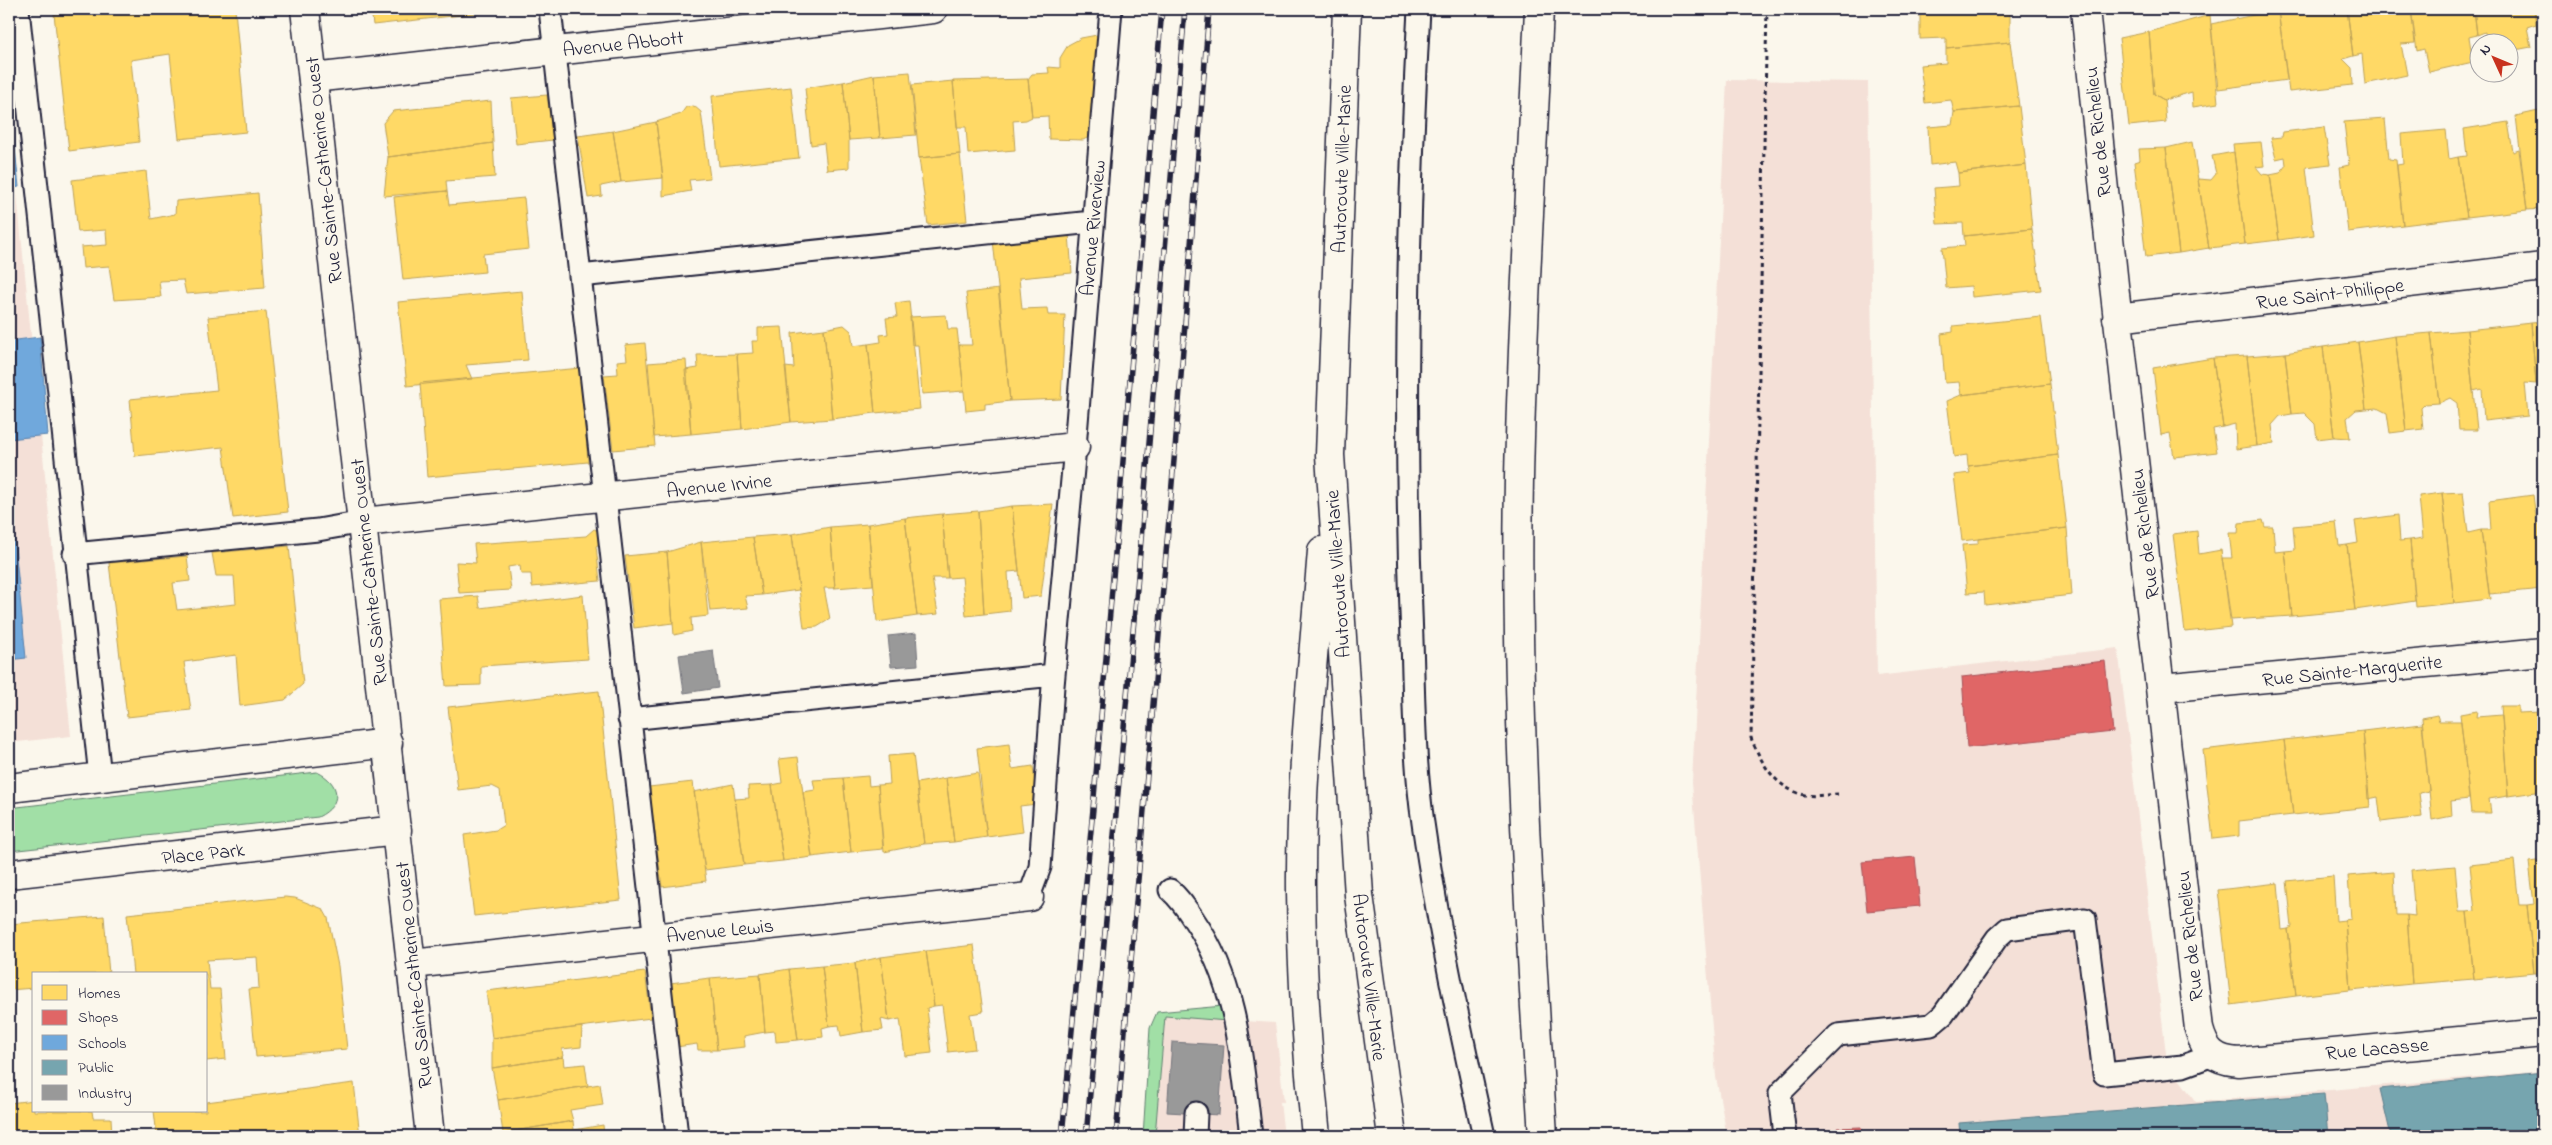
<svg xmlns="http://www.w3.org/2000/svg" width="2552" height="1145" font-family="'Indie Flower',sans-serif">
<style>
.built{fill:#f4e0d7}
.green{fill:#a1dfa6;stroke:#628070}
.homes{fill:#ffd966;stroke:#bda259}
.shops{fill:#e06666;stroke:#a75259}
.schools{fill:#6fa8dc;stroke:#5880ac}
.public{fill:#76a5af;stroke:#5d7e8c}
.industry{fill:#999;stroke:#75757d}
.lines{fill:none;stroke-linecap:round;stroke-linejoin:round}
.lane-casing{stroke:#22223b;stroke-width:25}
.street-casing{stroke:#22223b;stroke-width:31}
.secondary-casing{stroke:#22223b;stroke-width:31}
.highway-casing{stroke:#22223b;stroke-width:31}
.path{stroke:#22223b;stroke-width:3;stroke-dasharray:4 4;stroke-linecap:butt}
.lane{stroke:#fbf7ec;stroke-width:21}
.street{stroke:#fbf7ec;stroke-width:28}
.secondary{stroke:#fbf7ec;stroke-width:28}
.highway{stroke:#fbf7ec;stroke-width:28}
.rail-casing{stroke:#22223b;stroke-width:5.5}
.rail{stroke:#fbf7ec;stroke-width:4;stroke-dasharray:11;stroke-linecap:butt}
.labels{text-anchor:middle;stroke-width:5;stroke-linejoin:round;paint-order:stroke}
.street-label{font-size:20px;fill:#22223b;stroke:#fbf7ec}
</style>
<rect width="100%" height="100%" fill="#fbf7ec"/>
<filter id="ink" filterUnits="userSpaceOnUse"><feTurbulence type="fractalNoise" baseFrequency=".02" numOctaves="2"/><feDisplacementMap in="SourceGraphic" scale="10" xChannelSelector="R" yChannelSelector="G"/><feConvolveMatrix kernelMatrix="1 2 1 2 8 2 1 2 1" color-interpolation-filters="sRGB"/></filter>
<g filter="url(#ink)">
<path class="built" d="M1727 80 1868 82 1877 676 2118 648 2167 1062 2196 1102 2543 1071V1136H1727L1716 1077 1692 782Z
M9 114 71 736 9 743Z
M1165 1016 1275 1023 1284 1102H1280L1284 1136H1155Z"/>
<path class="green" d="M317 772C341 783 343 805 318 817L9 851V808Z
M1223 1006 1227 1021 1165 1016 1155 1136H1143L1150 1028 1157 1012Z"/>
<path class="homes" d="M76 9H235L246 132 179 139 170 54 131 60 139 142 69 151 54 14Z
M371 9H515L373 25Z
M1920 9H2010V42L1946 48V38L1920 39Z
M2287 9H2347L2353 56 2343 59 2352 68 2353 85 2289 92 2278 10Z
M2347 9H2411L2415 43 2401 44 2407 75 2365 84 2362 54 2353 56Z
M2411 9H2474L2477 35 2469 37 2473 62 2429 72 2424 49 2417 51Z
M2474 9H2534L2536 24 2527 27 2531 47 2510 51V42H2487L2485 32 2477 35Z
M2534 9H2543V34L2538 35Z
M2278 10 2287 80 2218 89 2211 24Z
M2210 15 2218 103 2193 107 2192 92 2164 100 2154 94 2149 32Z
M2149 32 2154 94 2164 100 2166 122 2129 126 2119 38Z
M1097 35 1099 48 1089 137 1083 140 1049 139 1048 116 1032 117 1028 79 1032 74 1049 73 1048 67 1060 68V58L1068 45 1081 38Z
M2010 42 2019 106 1954 112 1951 100 1925 103 1920 65 1946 63V48Z
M910 72 916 135 880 138 874 75Z
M874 75 880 138 849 140 843 82Z
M1028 79 1032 117 1026 120 1013 121 1015 150 968 154 966 127H957L953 81Z
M953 81 960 154 919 158 912 85Z
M843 82 849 140V168L827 170 824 143 811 145 805 88Z
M791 87 799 158 719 166 712 96Z
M547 95 553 140 516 144 511 98Z
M491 101 493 143 388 157 383 123 393 111Z
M694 106 701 112 710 178 689 180 691 191 663 196V178L656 122 681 114 686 107Z
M2019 106 2026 165 1958 173 1955 162 1930 165 1928 127 1952 125 1954 112Z
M2543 110V209L2527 210 2516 116Z
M2385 119 2389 159 2396 160 2403 225 2348 232 2340 167 2349 165 2344 122Z
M656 122 663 178 621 182 613 131Z
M2508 122 2513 152 2519 150 2527 210 2467 217 2458 157 2467 156 2464 129Z
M2324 127 2330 164 2306 167 2314 235 2279 240 2270 175 2280 173 2286 165 2285 157 2276 159 2271 138 2282 137 2283 132Z
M2446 130 2449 159 2458 157 2467 217 2403 225 2397 165 2403 164 2401 134Z
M613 131 621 182 601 186 602 196 588 198 578 136Z
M2192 142 2209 248 2179 253 2166 148Z
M2261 142 2264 166 2256 167 2262 174 2270 175 2279 240 2245 244 2233 144Z
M493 143 495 177 446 181 447 191 384 196 388 157Z
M2166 148 2179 253 2146 257 2134 162 2140 160 2139 149Z
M2234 152 2245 244 2209 248 2198 179 2211 180 2216 174 2212 156Z
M960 154 967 221 928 225 919 158Z
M2026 165 2032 229 1964 236 1963 223 1937 224 1934 188 1959 186 1958 173Z
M146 171 151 219 175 214 176 201 258 193 265 288 186 294 183 280 159 281 161 297 114 300 109 266 83 268 81 247 107 245 106 230 78 232 72 180Z
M447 191 449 205 524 198 529 249 483 254 485 272 403 280 394 197Z
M2032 229 2041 290 1972 297 1971 286 1946 288 1942 248 1965 246 1964 236Z
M1069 234 1072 273 1019 278 1022 309 1047 308 1048 315H1065L1061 399 1010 401 993 240Z
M999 289 1010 401 985 404V409L966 411 959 345H972L966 293Z
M522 291 528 360 466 365 472 379 407 386 398 302Z
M909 301 920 409 875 413 868 344 881 342 880 335 888 334 886 318 897 317 895 303Z
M266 311 288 512 233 518 223 447 135 456 130 399 217 390 208 317Z
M946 315 948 329H957L964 391 922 394 918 345H912L910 317Z
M2041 317 2050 384 1961 395 1959 382 1945 383 1941 334 1953 332V326Z
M2543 322V383L2536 384 2531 323Z
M2531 323 2536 384 2525 383 2528 416 2484 421 2482 389 2473 391 2467 330Z
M844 325 851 331 853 346 868 344 875 413 832 419 824 329Z
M782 327 791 422 742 429 737 354 753 353 752 341H758V328Z
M824 329 832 419 791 422 785 367 794 368 792 333Z
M2467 330 2477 430H2459L2457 403 2450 398 2439 403 2431 333Z
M2431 333 2439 403 2425 404 2421 408 2423 429 2406 431 2395 336Z
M2395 336 2406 431 2390 433 2387 413 2377 408 2366 409 2358 342Z
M2358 342 2366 409 2356 410 2347 418 2350 438 2334 437 2323 347Z
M645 343 655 446 613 450 604 375 618 374 617 361 627 360 625 345Z
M2323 347 2334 437 2317 439 2315 424 2304 413 2292 414 2285 353Z
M2285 353 2292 414 2280 416 2272 425 2274 443 2257 446 2247 356Z
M737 354 742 429 691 434 685 370 698 368 697 355Z
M2247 356 2257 446 2236 449 2235 424 2223 427 2213 358Z
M2213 358 2223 427 2213 429 2217 452 2174 457 2170 433 2161 435 2153 368Z
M686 360 691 434 654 437 648 363Z
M581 368 588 462 427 477 420 383Z
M2050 384 2058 455 1968 466 1967 455 1954 457 1947 401 1961 395Z
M2058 455 2067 528 1962 541 1954 475 1970 473 1968 466Z
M2463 492 2468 533 2481 530 2490 599 2454 603 2442 493Z
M2442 493 2454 603 2416 607 2410 540 2423 538 2419 496Z
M2533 495 2537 525H2543V589L2489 594 2481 530H2491L2489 501Z
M1053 504 1041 596 1022 598 1012 506Z
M1012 506 1019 571 1008 572 1010 611 984 614 978 511Z
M978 511 984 614 966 616 962 577 948 578 942 514Z
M942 514 948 578H932L938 614 917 616 905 518Z
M2398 515 2400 541 2410 540 2415 601 2355 610 2347 545 2358 543 2355 521Z
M905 518 917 616 877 622 868 524Z
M2263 520 2265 527H2273L2275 552 2285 551 2292 616 2231 620 2222 558H2232L2229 533H2238L2239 523Z
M2336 522 2339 546 2347 545 2355 610 2292 616 2285 551 2295 550 2293 526Z
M868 524 873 585 835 588 830 527Z
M830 527 835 588H824L830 619 817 627 804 628 792 534Z
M2067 528 2072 595 1985 605 1984 592 1967 593 1962 545 1978 544V539Z
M594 529 603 533 602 542 596 546 600 581 532 587 531 574H521L520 565 508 567 511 590 459 593 456 562 476 563 474 544 586 536Z
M2197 531 2199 554 2221 550 2231 627 2185 632 2173 534Z
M792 534 799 590 762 595 753 537Z
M753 537 762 595 745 596 748 608 710 611 701 542Z
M701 542 708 616 691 618 692 631 674 635 667 552Z
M289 546 303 684 285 700 240 706 236 655 184 662 191 710 127 717 109 563 187 556 190 581 173 583 177 610 236 604 234 576H216L212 553Z
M667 552 673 623 634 628 625 556Z
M583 595 588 659 481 666V685L446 686 439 599 478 596 480 608Z
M599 691 621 900 474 916 464 835 496 830 504 825 500 790 492 786 458 790 448 707Z
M2540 704H2543V741L2541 712Z
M2501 706H2518V713L2541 712 2543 791 2508 796Z
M2477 711 2476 717 2502 715 2508 796 2489 799 2491 813H2471L2460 714Z
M2437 715 2439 721H2461L2469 799 2451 801 2452 816 2432 820 2422 718Z
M2422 724 2429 791 2419 793 2422 817 2381 822 2378 797 2368 799 2363 731Z
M2363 731 2370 807 2293 815 2284 740Z
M2284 740 2293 815 2239 821V836L2213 839 2203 750Z
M1009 744 1012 769 1033 766 1037 804 1020 806 1023 832 987 837 977 748Z
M913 754 924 844 884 852 878 785 890 784 888 756Z
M798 757 812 857 783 861 772 785 782 783 779 759Z
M978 773 987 837 954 842 946 778Z
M868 776 869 786 878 785 883 849 851 852 843 778Z
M843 778 851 852 812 857 803 792 815 790 813 780Z
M946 778 954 842 924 844 917 783Z
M693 782 706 881 662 887 649 787Z
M733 784 744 865 705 870 694 792Z
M772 785 783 861 744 865 735 799 749 798 748 786Z
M2514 860 2519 905H2527L2534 973 2474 979 2467 912 2475 911 2470 865Z
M2543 860V973H2534L2527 905 2534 904 2529 862Z
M2455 866 2459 912H2467L2474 979 2412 984 2407 915 2415 916 2411 870Z
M2394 872 2396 915H2407L2412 984 2350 990 2345 920 2351 919 2348 876Z
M2333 876 2336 921 2345 920 2350 990 2296 996 2288 929 2292 927 2287 881Z
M2278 883 2282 930 2288 929 2296 996 2231 1005 2218 890Z
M285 897 295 898 323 909 328 918 338 966 347 1049 256 1057 249 989 259 988 257 957 207 960 210 989H220L226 1059 206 1061V974H133L127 914Z
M104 916 109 974H34V988L9 990V924Z
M974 945 983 1012 970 1014 975 1049 948 1052 942 1005 934 1006 926 951Z
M926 951 934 1006 927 1008 932 1053 905 1056 900 1019 889 1021 881 957Z
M881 957 889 1021 881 1019 883 1030 863 1032 855 963Z
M855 963 863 1032 841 1036 839 1025 829 1026 822 966Z
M822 966 829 1026 822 1028 823 1037 798 1040 789 969Z
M789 969 798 1040 776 1042 775 1031 765 1032 760 974Z
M645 972 651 1018 492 1038 486 991Z
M760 974 765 1032 744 1036 745 1047 717 1050 710 978Z
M710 978 717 1050H698L697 1044 676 1047 670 983Z
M582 1027 581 1047 562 1049 563 1057 492 1068V1038Z
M563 1057 564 1066 585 1064 588 1086 498 1100 492 1068Z
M354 1083 360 1136H157L154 1111H206V1102Z
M600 1084 603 1105 570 1110 573 1121 503 1133 498 1100Z
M34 1100V1111H92L93 1118H111L112 1136H9V1103Z
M573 1121 574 1130 603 1125 604 1136H504L503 1133Z"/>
<path class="shops" d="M2105 661 2113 732 1967 748 1962 677Z
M1915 857 1920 906 1867 911 1862 862Z
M1861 1127 1862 1136H1838L1837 1128Z"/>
<path class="schools" d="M9 89 19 187 9 189Z
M40 337 48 435 9 439V341Z
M9 526H13L26 658 9 660Z"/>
<path class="public" d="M2543 1072V1136H2391L2380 1089Z
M2324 1094 2328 1136H1960L1959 1123Z"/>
<path class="industry" d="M916 633 918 665 891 667 888 636Z
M713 650 718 688 684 693 679 655Z
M1172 1042 1224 1045 1219 1115 1167 1112Z"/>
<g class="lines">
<g class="lane-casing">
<path id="lane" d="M18 9 100 777
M550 9 677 1136
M1419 9C1408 210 1404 411 1411 612 1414 682 1413 754 1423 823 1438 927 1461 1033 1484 1136
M580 276 1092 222
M74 554 318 530 363 522
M629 719 1054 675
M1170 890C1180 899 1187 909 1194 920 1238 984 1242 1061 1251 1136
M1029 897 1040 867 1053 686 1075 447 1111 9
M1195 1136 1196 1113
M1785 1136 1780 1093 1838 1035 1931 1025 1943 1015 1997 938 2007 929 2085 919 2104 1074 2183 1066 2213 1055"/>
</g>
<g class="street-casing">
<path id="street" d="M2085 9 2114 285 2199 1029C2205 1051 2214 1060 2238 1062L2543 1033
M313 78 933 9
M2117 318 2543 267
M363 522 1075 447
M2161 688 2543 652
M9 788 388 743
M9 874 397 830
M412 964 1029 897"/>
</g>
<g class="secondary-casing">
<path id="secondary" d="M305 9 430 1136"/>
</g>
<g class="highway-casing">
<path id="highway" d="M1347 9 1330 455 1359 895 1392 1136
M1539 9C1532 165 1522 322 1519 479 1515 698 1529 918 1543 1136
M1316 1136C1307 1055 1302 973 1301 891 1300 778 1313 664 1322 551"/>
</g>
<path class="path" d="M1767 9 1751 738C1762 764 1775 788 1805 795 1816 797 1830 794 1841 794"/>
<use href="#lane" class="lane"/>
<use href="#street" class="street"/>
<use href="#secondary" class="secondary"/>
<use href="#highway" class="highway"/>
<g class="rail-casing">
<path id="rail" d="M1062 1136 1093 809 1162 9
M1086 1136 1137 588 1185 9
M1116 1136 1179 402 1209 9"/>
</g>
<use href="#rail" class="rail"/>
</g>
</g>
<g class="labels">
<g class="street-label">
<text transform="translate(623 43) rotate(-6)" y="7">Avenue Abbott</text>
<text transform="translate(2097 132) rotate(-96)" y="7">Rue de Richelieu</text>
<text transform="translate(1341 169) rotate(-88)" y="7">Autoroute Ville-Marie</text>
<text transform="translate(323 170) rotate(-96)" y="7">Rue Sainte-Catherine Ouest</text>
<text transform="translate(1092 228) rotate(-85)" y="7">Avenue Riverview</text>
<text transform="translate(2330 293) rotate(-7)" y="7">Rue Saint-Philippe</text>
<text transform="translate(719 485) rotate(-6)" y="7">Avenue Irvine</text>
<text transform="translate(2144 534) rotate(-97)" y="7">Rue de Richelieu</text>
<text transform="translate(368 572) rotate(-96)" y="7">Rue Sainte-Catherine Ouest</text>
<text transform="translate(1337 574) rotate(-94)" y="7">Autoroute Ville-Marie</text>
<text transform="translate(2352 670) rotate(-6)" y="7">Rue Sainte-Marguerite</text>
<text transform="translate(203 853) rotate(-6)" y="7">Place Park</text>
<text transform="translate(720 930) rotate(-6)" y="7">Avenue Lewis</text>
<text transform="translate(2189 936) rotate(-96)" y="7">Rue de Richelieu</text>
<text transform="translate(413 975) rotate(-96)" y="7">Rue Sainte-Catherine Ouest</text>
<text transform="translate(1370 977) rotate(83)" y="7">Autoroute Ville-Marie</text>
<text transform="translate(2377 1048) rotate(-5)" y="7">Rue Lacasse</text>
</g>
</g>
<rect width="2552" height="1145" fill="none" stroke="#fbf7ec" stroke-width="30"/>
<rect x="15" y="15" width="2522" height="1115" fill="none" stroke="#22223b" stroke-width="2" filter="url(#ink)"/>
<rect x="32" y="972" width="175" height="140" fill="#fbf7ec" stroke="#a4a2a5"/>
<rect x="42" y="985" width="25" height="15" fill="#ffd966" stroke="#a4a2a5"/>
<text x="78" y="998" font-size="15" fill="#22223b">Homes</text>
<rect x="42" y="1010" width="25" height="15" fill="#e06666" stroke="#a4a2a5"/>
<text x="78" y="1022" font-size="15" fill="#22223b">Shops</text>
<rect x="42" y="1035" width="25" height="15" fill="#6fa8dc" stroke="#a4a2a5"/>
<text x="78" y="1048" font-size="15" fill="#22223b">Schools</text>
<rect x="42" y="1060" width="25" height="15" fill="#76a5af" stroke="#a4a2a5"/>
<text x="78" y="1072" font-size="15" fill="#22223b">Public</text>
<rect x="42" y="1085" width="25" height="15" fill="#999999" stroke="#a4a2a5"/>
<text x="78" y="1098" font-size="15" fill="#22223b">Industry</text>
<g transform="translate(2494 58) rotate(314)"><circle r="24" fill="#fbf7ec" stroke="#a4a2a5"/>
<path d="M0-4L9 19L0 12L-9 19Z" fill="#c8321e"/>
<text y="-8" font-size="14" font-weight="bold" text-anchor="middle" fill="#22223b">N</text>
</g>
</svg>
